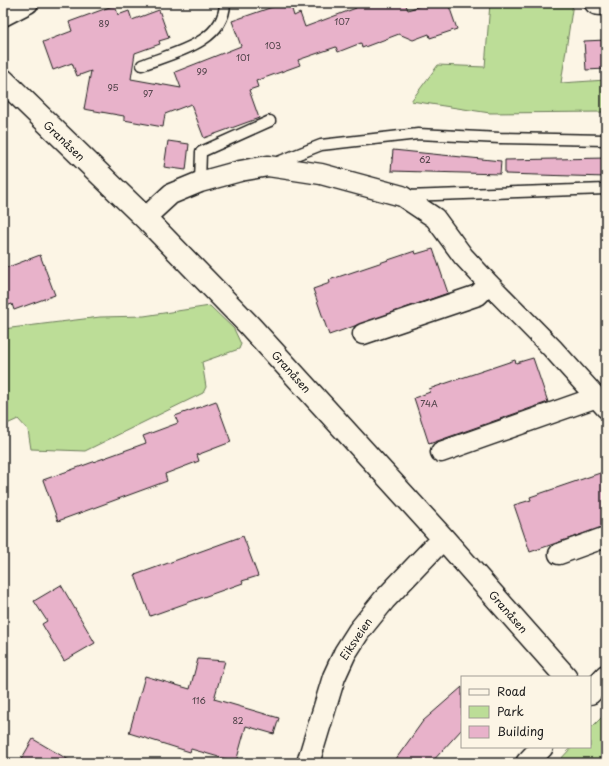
<svg xmlns="http://www.w3.org/2000/svg" width="609" height="766" font-family="'Playpen Sans',sans-serif">
<style>
.green{fill:#bcdd97;stroke:#6c7c5a}
.building{fill:#e8b2ca;stroke:#1c1c1c}
.lines{fill:none;stroke-linecap:round;stroke-linejoin:round}
.lane-casing{stroke:#1c1c1c;stroke-width:13}
.street-casing{stroke:#1c1c1c;stroke-width:23}
.secondary-casing{stroke:#1c1c1c;stroke-width:25}
.lane{stroke:#fcf5e5;stroke-width:10}
.street{stroke:#fcf5e5;stroke-width:20}
.secondary{stroke:#fcf5e5;stroke-width:22}
.labels{text-anchor:middle;stroke-width:3;stroke-linejoin:round;paint-order:stroke}
.number-label{font-size:9px;fill:#4f4248}
.street-label{font-size:11px;fill:#1c1c1c;stroke:#fcf5e5}
</style>
<rect width="100%" height="100%" fill="#fcf5e5"/>
<filter id="ink" filterUnits="userSpaceOnUse"><feTurbulence type="fractalNoise" baseFrequency=".025" numOctaves="2"/><feDisplacementMap in="SourceGraphic" scale="8" xChannelSelector="R" yChannelSelector="G"/><feConvolveMatrix kernelMatrix="1 2 1 2 8 2 1 2 1" color-interpolation-filters="sRGB"/></filter>
<g filter="url(#ink)">
<path class="green" d="M490 3H573L561 83 606 80V112L490 113 411 101 438 65 485 67Z
M210 306 234 329 241 344 239 349 202 362 206 387 203 393 85 451 31 449 28 430 18 419 7 424 3 433V329L100 317 144 316Z
M606 713V763H557L572 747H590V729Z"/>
<path class="building" d="M284 3H290L294 16 300 13 305 27 356 8 355 3H405L408 10 428 3H448L457 29 430 38 429 34 413 40 399 34 362 48 361 43 338 52 336 47 298 60 300 65 256 81 258 87 249 90 259 118 204 138 191 104 165 114 163 127 124 120V116L84 109 91 71 77 76 72 63 53 70 43 42 72 31 69 22 115 5 118 15 129 11 132 20 159 10 169 38 159 41 160 44 135 53 131 79 181 88 175 72 241 46 232 21Z
M606 40V69L586 70 584 41Z
M168 141 189 144 186 170 164 167Z
M393 150 501 161 500 174 391 171Z
M606 158V177L505 174V160Z
M433 249 448 293 329 335 313 289 330 283 329 280 415 251 416 254Z
M40 255 55 295 14 310 12 304 3 307V269Z
M533 358 548 402 429 444 414 398 430 392 429 389 515 360 516 363Z
M216 401 231 442 197 455 199 461 165 474 167 481 58 521 43 480 146 443 143 436 178 423 175 416Z
M606 471V526L530 552 514 505 531 500 530 497Z
M243 536 258 576 242 581 243 583 150 616 135 575Z
M61 585 95 643 64 661 42 624 47 621 34 601Z
M198 659 225 661 214 699 279 718 274 734 246 726 236 762 191 749 190 752 129 733 145 676 190 689Z
M462 687V729L431 763H393L423 721Z
M33 739 74 763H19Z"/>
<g class="lines">
<g class="lane-casing">
<path id="lane" d="M589 3C592 11 599 10 606 10
M142 65C173 53 224 43 225 3
M273 164 321 145 418 134 500 138 606 140
M200 182 201 152 270 121
M406 196 606 189"/>
</g>
<g class="street-casing">
<path id="street" d="M3 16 28 3
M145 218 171 194 200 182 240 171 268 166 321 174 402 196 435 218 463 256 489 284 552 348 606 408
M363 334 478 295 489 284
M441 452 597 397
M559 554 606 537"/>
</g>
<g class="secondary-casing">
<path id="secondary" d="M3 80 145 218 249 325 443 538 566 677
M590 693 606 676
M308 763 334 677 345 653 359 631 384 600 443 538
M527 763 542 747"/>
</g>
<use href="#lane" class="lane"/>
<use href="#street" class="street"/>
<use href="#secondary" class="secondary"/>
</g>
</g>
<g class="labels">
<g class="number-label">
<text x="342" y="25">107</text>
<text x="104" y="27">89</text>
<text x="273" y="49">103</text>
<text x="243" y="61">101</text>
<text x="202" y="75">99</text>
<text x="113" y="91">95</text>
<text x="148" y="97">97</text>
<text x="425" y="163">62</text>
<text x="429" y="407">74A</text>
<text x="199" y="704">116</text>
<text x="238" y="724">82</text>
</g>
<g class="street-label">
<text transform="translate(64 141) rotate(44)" y="4">Granåsen</text>
<text transform="translate(291 372) rotate(48)" y="4">Granåsen</text>
<text transform="translate(508 612) rotate(49)" y="4">Granåsen</text>
<text transform="translate(356 639) rotate(-56)" y="4">Eiksveien</text>
</g>
</g>
<rect width="609" height="766" fill="none" stroke="#fcf5e5" stroke-width="16"/>
<rect x="8" y="8" width="593" height="750" fill="none" stroke="#1c1c1c" stroke-width="1.5" filter="url(#ink)"/>
<rect x="461" y="676" width="130" height="72" fill="#fcf5e5" stroke="#a29e95"/>
<rect x="469" y="689" width="20" height="6" fill="#fcf5e5" stroke="#a29e95"/>
<text x="497" y="696" font-size="12" fill="#1c1c1c">Road</text>
<rect x="469" y="706" width="20" height="12" fill="#bcdd97" stroke="#a29e95"/>
<text x="497" y="716" font-size="12" fill="#1c1c1c">Park</text>
<rect x="469" y="726" width="20" height="12" fill="#e8b2ca" stroke="#a29e95"/>
<text x="497" y="736" font-size="12" fill="#1c1c1c">Building</text>
</svg>
